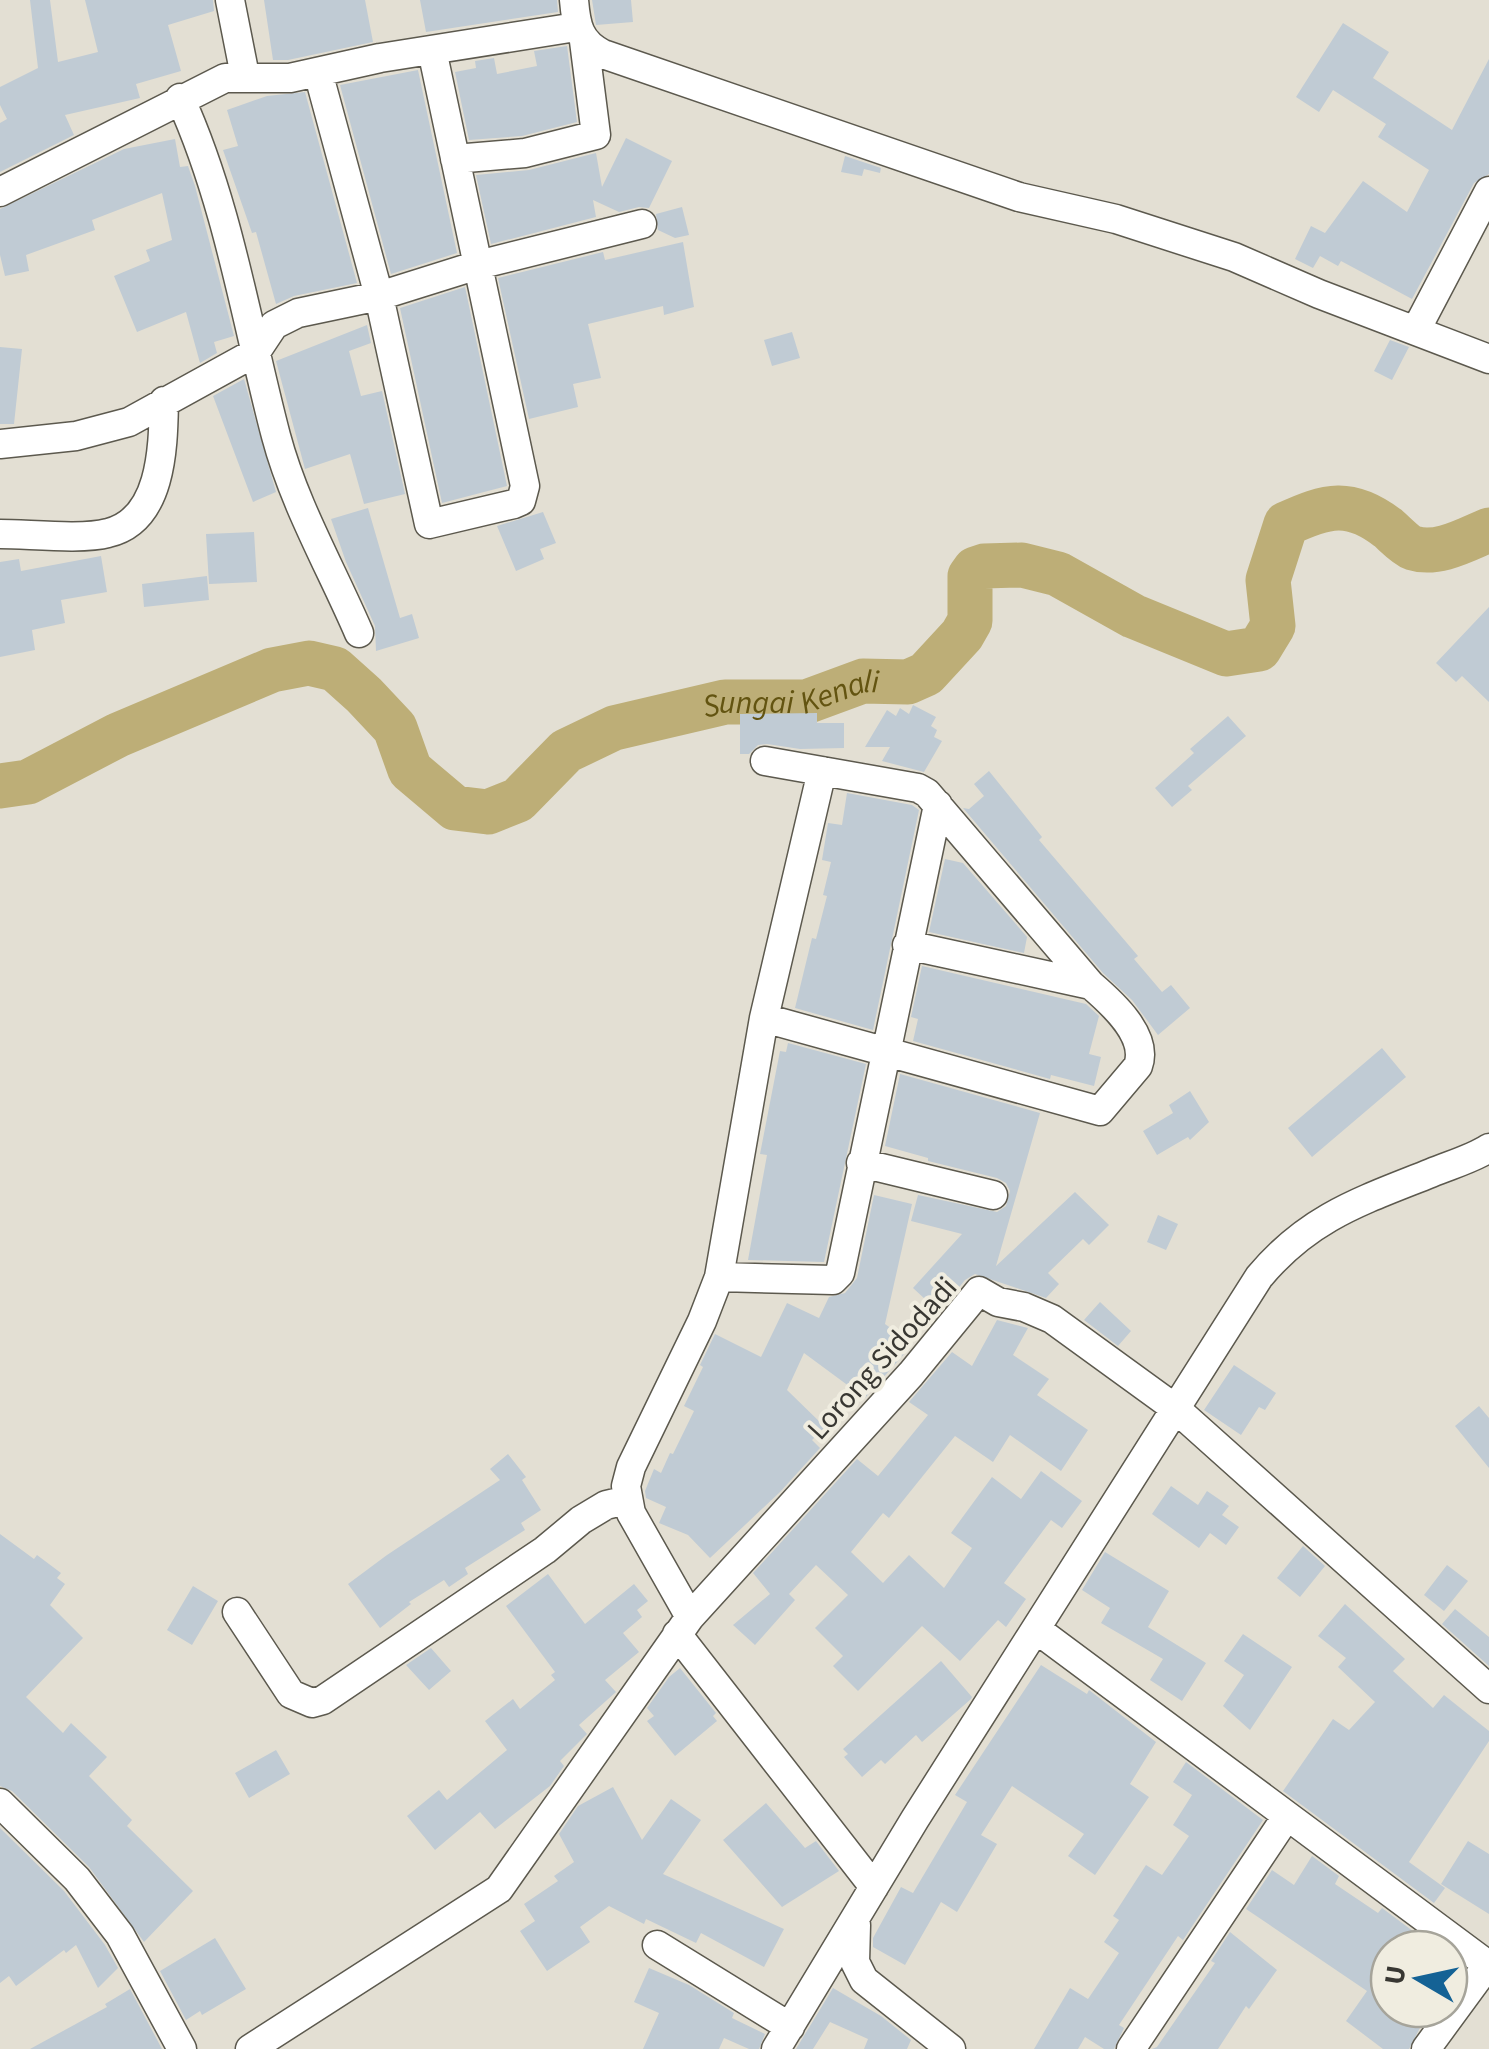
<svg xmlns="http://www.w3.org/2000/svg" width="1489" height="2049" font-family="'Source Sans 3',sans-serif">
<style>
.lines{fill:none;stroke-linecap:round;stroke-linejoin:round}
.river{stroke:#bdae77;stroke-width:45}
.building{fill:#c0cbd4}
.minor-casing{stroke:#5c594e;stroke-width:31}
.minor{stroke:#fff;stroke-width:28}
.labels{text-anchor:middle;stroke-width:8;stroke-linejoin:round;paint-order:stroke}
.street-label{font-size:30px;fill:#383732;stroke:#f0ede0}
.water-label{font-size:32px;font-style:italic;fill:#635411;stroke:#f0ede0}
</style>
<rect width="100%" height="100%" fill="#e3dfd3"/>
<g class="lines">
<path class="river" id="s1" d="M0 786 28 782 118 735 272 670 309 663 335 669 364 695 395 728 410 770 455 808 488 812 518 800 566 751 614 728 725 702H806L863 681 908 682 926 674 962 635 970 621V576L975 569 984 566 1022 565 1058 574 1133 616 1226 654 1259 649 1273 626 1268 580 1286 524C1327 505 1350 499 1388 528 1395 534 1405 545 1413 548 1438 556 1467 539 1489 530"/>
</g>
<path class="building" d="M30 0H50L58 62 98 52 85 0H213L214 11 168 25 181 71 136 84 140 98 65 115 74 135 0 172V123L7 119 0 105V87L38 68Z
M264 0H365L373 42 288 60H273Z
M420 0H557L558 12 426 32Z
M592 0H631L633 22 596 25Z
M1343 23 1389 52 1373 78 1452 130 1489 59V174L1474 183 1412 299 1341 261 1338 266 1320 256 1313 268 1295 259 1311 226 1325 233 1363 181 1407 212 1429 170 1378 137 1386 124 1333 90 1319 112 1296 97Z
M567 46 577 122 522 136 469 140 455 72 476 68 475 61 494 58 497 74 537 66 534 51Z
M418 70 457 253 391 274 340 85Z
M305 92 357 283 294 296 276 304 256 232 252 233 223 150 238 146 227 110 267 96Z
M626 138 672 161 649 208 639 207 619 212 593 200 596 217 491 244 476 175 529 170 596 153 602 187Z
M175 139 180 167 188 166 195 186 234 336 214 342 217 353 200 363 186 312 137 332 114 276 150 261 146 250 172 240 162 193 92 220 95 230 26 255 29 271 5 276 0 255V209L124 149Z
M845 156 881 168 880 173 864 169 862 176 841 172Z
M682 207 689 235 675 238 658 230 656 214Z
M683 242 694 307 664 315 663 306 588 324 601 378 573 384 578 407 529 419 498 278 603 252 605 260Z
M465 287 507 486 442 503 400 308Z
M367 325 371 343 349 351 361 396 382 391 405 494 364 504 350 454 305 469 276 361Z
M792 332 800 358 772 366 764 340Z
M1390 340 1409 347 1392 380 1374 371Z
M0 347 22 349 14 424H0Z
M244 379 276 492 253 502 213 396Z
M368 508 400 618 412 614 419 638 376 651 375 626 346 562 331 519Z
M543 512 556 543 540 549 544 559 516 571 497 526Z
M254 532 257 582 209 584 206 534Z
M101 556 107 592 61 600 65 623 32 630 35 650 0 657V562L19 559 21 571Z
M207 576 209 600 144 607 142 584Z
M1489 607V702L1462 676 1456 682 1436 663Z
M913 705 936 717 931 726 937 730 934 737 942 741 924 772 882 761 890 747H865L887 710 896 716 900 708 909 714Z
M817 713V723H844V748L800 749 767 744 758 745 749 754H740V714Z
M1228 716 1246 736 1188 786 1192 790 1172 807 1155 788 1194 753 1190 749Z
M989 771 1042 837 1039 840 1138 956 1134 959 1162 992 1171 985 1190 1008 1158 1035 1132 1000 1103 973 963 808 969 809 984 796 974 784Z
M847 793 912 805 919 810 873 1030 795 1008 812 938 816 939 827 896 823 895 831 862 822 860 828 823 842 825Z
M945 859 963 863 1027 937 1024 953 929 932Z
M922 966 1086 1004 1099 1016 1089 1054 1101 1057 1094 1086 1051 1075 1050 1079 913 1041 918 1019 911 1017Z
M788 1043 866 1064 824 1262 748 1260 767 1155 760 1154 780 1051 786 1052Z
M1382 1048 1406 1077 1312 1157 1288 1128Z
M900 1074 1040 1113 996 1266 1075 1192 1109 1225 1089 1245 1083 1239 1048 1273 1059 1284 1046 1298 975 1274 965 1280 939 1312 913 1288 962 1234 911 1221 918 1195 997 1212 1006 1206 1010 1191 1006 1183 997 1178 928 1161V1158L885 1146Z
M1190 1091 1209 1122 1190 1140 1188 1137 1157 1155 1143 1131 1173 1113 1169 1105Z
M874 1195 912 1204 885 1324 913 1344 865 1398 804 1353 787 1390 825 1427 812 1440 820 1448 780 1492 710 1558 688 1535 659 1523 666 1507 646 1498 645 1491 654 1469 661 1473 670 1453 673 1454 694 1411 684 1406 703 1367 700 1365 715 1334 761 1357 787 1303 819 1318 829 1297 845 1293 857 1278Z
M1158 1215 1178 1224 1166 1250 1147 1242Z
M1100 1302 1131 1331 1118 1346 1084 1320Z
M997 1320 1028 1328 1013 1355 1049 1379 1037 1395 1088 1430 1061 1471 1010 1435 993 1462 955 1436 889 1518 883 1513 851 1552 883 1583 909 1555 944 1588 972 1548 951 1533 992 1477 1021 1499 1041 1471 1082 1501 1062 1528 1051 1520 1004 1583 1026 1599 1006 1627 998 1620 960 1661 922 1626 858 1691 833 1666 843 1656 815 1628 848 1595 816 1565 789 1594 795 1600 755 1645 733 1625 770 1594 753 1573 857 1459 878 1476 928 1415 909 1402 952 1352 972 1366Z
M1234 1365 1276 1393 1265 1410 1259 1407 1241 1435 1204 1410Z
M1479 1406 1489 1418V1468L1455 1426Z
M508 1454 526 1477 522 1480 541 1510 521 1523 525 1530 465 1568 468 1574 449 1587 444 1580 409 1602 411 1604 380 1628 348 1584 387 1555 500 1480 490 1469Z
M1171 1486 1198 1505 1207 1491 1229 1506 1222 1515 1239 1527 1226 1545 1210 1533 1199 1548 1152 1514Z
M0 1534 34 1559 37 1555 61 1573 57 1578 65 1584 50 1605 83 1638 26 1697 63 1733 71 1723 107 1757 89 1776 132 1820 127 1826 193 1891 144 1942 89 1867 12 1791 0 1786Z
M1303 1546 1325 1566 1300 1597 1277 1578Z
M1105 1552 1169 1591 1148 1627 1206 1663 1182 1701 1150 1680 1163 1659 1101 1623 1110 1608 1082 1590Z
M1447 1565 1468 1581 1444 1611 1424 1595Z
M548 1574 585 1624 634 1584 648 1601 637 1610 642 1617 623 1633 639 1652 605 1680 616 1692 579 1725 587 1734 560 1761 564 1766 550 1786 495 1829 480 1812 435 1850 407 1816 439 1790 447 1800 507 1750 485 1721 513 1699 520 1709 555 1680 551 1675 555 1672 506 1606Z
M193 1586 218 1601 192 1645 167 1630Z
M1345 1604 1405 1659 1393 1671 1433 1708 1444 1695 1489 1731V1741L1409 1862 1445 1888 1434 1903 1283 1791 1333 1719 1349 1730 1375 1702 1338 1667 1346 1658 1318 1636Z
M1455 1609 1489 1637V1666L1442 1624Z
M1243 1634 1292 1667 1250 1730 1223 1706 1244 1675 1224 1661Z
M431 1648 451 1671 429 1690 406 1665Z
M941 1661 972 1697 971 1699 922 1742 916 1735 885 1764 881 1760 862 1777 844 1757 848 1754 843 1749Z
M1041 1665 1087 1694 1089 1690 1156 1742 1130 1784 1149 1797 1095 1875 1068 1856 1084 1834 1012 1786 981 1835 997 1844 957 1912 941 1902 905 1965 873 1947V1938L901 1887 913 1893 967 1802 955 1795Z
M680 1668 716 1713 713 1716 717 1721 675 1756 647 1721 654 1716 647 1708 669 1677Z
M276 1750 290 1774 249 1798 235 1773Z
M1186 1762 1263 1820 1183 1940 1178 1936 1119 2025 1124 2028 1114 2049H1104L1085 2037 1078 2049H1034L1070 1988 1088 1999 1119 1953 1104 1942 1119 1920 1113 1916 1146 1865 1162 1875 1189 1836 1173 1825 1192 1795 1173 1782Z
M613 1787 642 1840 671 1799 701 1820 663 1874 784 1929 764 1967 701 1933 696 1943 646 1919 644 1924 609 1906 580 1927 590 1942 547 1971 520 1931 535 1921 524 1904 558 1881 554 1876 574 1862 559 1834 578 1806Z
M766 1803 805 1848 816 1841 839 1871 782 1907 723 1840Z
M0 1828 64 1891 105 1945 118 1968 98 1988 76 1945 66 1953 64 1950 16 1986 9 1976 0 1983Z
M1468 1841 1489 1854V1914L1441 1884Z
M1312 1856 1339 1876 1335 1884 1378 1913 1382 1908 1437 1949H1389V2009H1424L1417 2020 1422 2024 1409 2049H1383L1346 2021 1367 1991 1246 1909 1272 1870 1294 1885Z
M1230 1932 1277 1970 1249 2009 1246 2006 1218 2049H1152L1157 2047 1215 1963 1211 1961Z
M215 1938 246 1989 202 2015 200 2011 186 2020 160 1971Z
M649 1968 689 1985 734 2013 732 2018 765 2034 759 2049H749L724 2038 719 2049H643L659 2013 634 2002Z
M833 1988 881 2016 911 2040 907 2049H864L868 2039 830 2022 813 2049H796Z
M130 1989 162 2049H30L107 2007 105 2004Z"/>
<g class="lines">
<g class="minor-casing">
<path id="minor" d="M230 0 245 76
M574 0C576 25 579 42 603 54L1019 197 1116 219 1234 257 1319 294 1489 359
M318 72 379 296 429 524 514 504 521 501 525 486 432 50
M180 98C229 206 246 322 276 436 294 504 331 568 359 633
M455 159 525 153 596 135 584 41
M0 192 225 78H290L380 58 576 27
M1416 330 1489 191
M0 444 76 436 129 422 256 352 274 325 298 313 379 296 478 265 642 224
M0 534C29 534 82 540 108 533 163 520 163 445 164 401
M907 945 1091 985
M764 1018 1100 1111 1138 1066C1149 1036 1112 1003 1091 985L927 793 918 788 765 761
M861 1163 993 1195
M719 1277 833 1280 840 1273 938 805
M237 1612 291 1694 312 1703 323 1700 545 1550 581 1520 606 1505 627 1500
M690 1617 631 1513 626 1486 631 1467 702 1321 719 1277 764 1018 822 771
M1036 1629 1488 1965
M677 1634 874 1887
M0 1803 77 1879 120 1935 182 2049
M856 1925 855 1962 864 1980 951 2049
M657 1945 790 2027
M250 2049 499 1889 690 1617 911 1374 979 1291 998 1302 1024 1307 1052 1319 1176 1409 1489 1689
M776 2049 915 1819 1259 1277C1309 1217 1361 1201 1431 1173 1450 1165 1472 1159 1489 1148
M1131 2049 1287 1816
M1426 2049 1489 1963"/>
</g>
<use href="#minor" class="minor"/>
</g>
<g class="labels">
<g class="street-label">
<text transform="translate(882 1358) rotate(-48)" y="10">Lorong Sidodadi</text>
</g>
<g class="water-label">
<text dy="11" stroke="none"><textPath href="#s1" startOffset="918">Sungai Kenali</textPath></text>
</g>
</g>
<g transform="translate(1419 1979) rotate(279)"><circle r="48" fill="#f0ede0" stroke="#a6a49a" stroke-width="2.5"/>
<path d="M0-8L18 38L0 25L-18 38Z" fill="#146295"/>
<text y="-15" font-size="28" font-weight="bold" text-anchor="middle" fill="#383732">U</text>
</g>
</svg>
